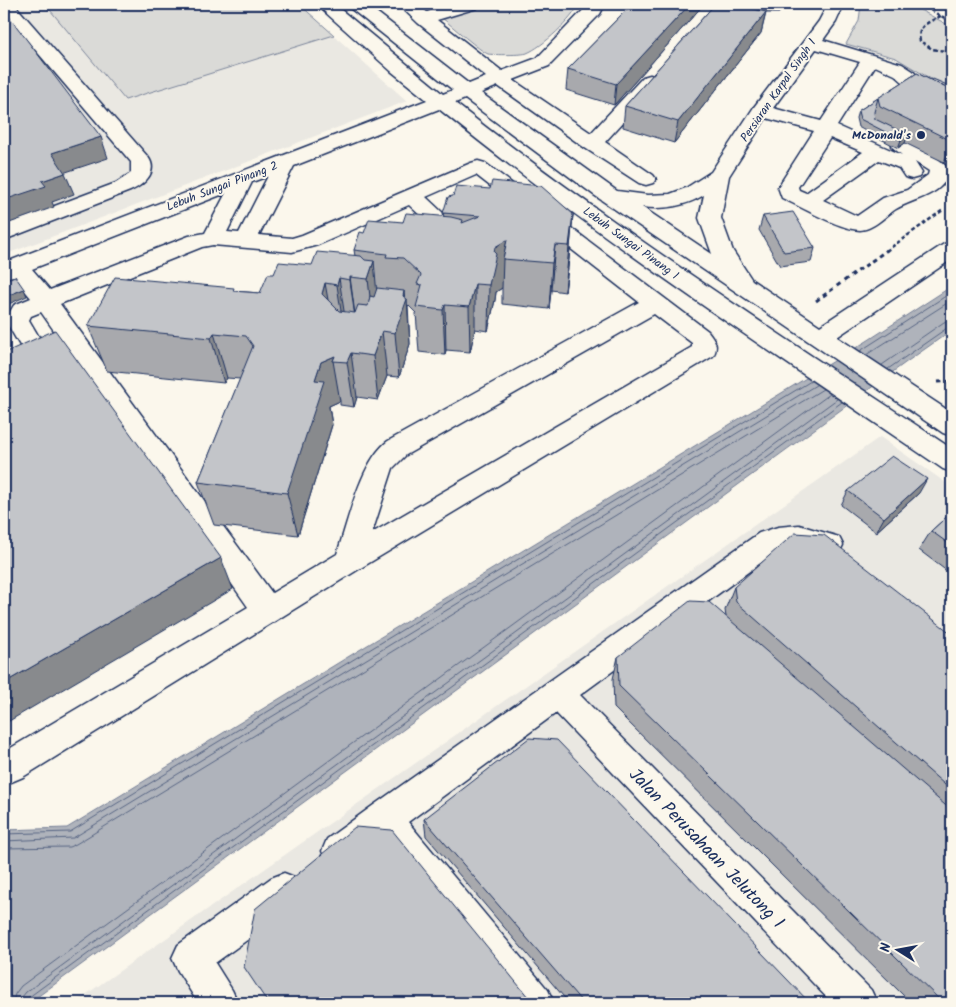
<svg xmlns="http://www.w3.org/2000/svg" width="956" height="1007" font-family="Kalam,sans-serif">
<style>
.built{fill:#eae8e2}
.green{fill:#dadad7;stroke:#7a849a}
.water{fill:#afb3bb;stroke:#747e96}
.lines{fill:none;stroke-linecap:round;stroke-linejoin:round}
.shore{stroke:#566483;stroke-width:1}
.minor-casing{stroke:#1b2f5e;stroke-width:3}
.path-far1{stroke:#1b2f5e;stroke-width:2.5;stroke-dasharray:4 2.5;stroke-linecap:butt}
.path{stroke:#1b2f5e;stroke-width:3;stroke-dasharray:4.5 4;stroke-linecap:butt}
.minor{fill:#fbf7ec;fill-rule:evenodd}
.wall{fill:#a8a9ad;stroke:#1b2f5e}
.shaded-wall{fill:#888a8d;stroke:#1b2f5e}
.building{fill:#c3c5c9;stroke:#1b2f5e}
.poi-dot{fill:#1b2f5e;stroke:#fbf7ec;stroke-width:2}
.labels{text-anchor:middle;stroke-width:4;stroke-linejoin:round;paint-order:stroke}
.far-street-label{font-size:12px;fill:#1b2f5e;stroke:#fbf7ec}
.far-poi-label{font-size:12px;font-weight:bold;fill:#1b2f5e;stroke:#fbf7ec;text-anchor:end}
.near-street-label{font-size:18px;fill:#1b2f5e;stroke:#fbf7ec}
</style>
<rect width="100%" height="100%" fill="#fbf7ec"/>
<filter id="ink" filterUnits="userSpaceOnUse"><feTurbulence type="fractalNoise" baseFrequency=".02" numOctaves="2"/><feDisplacementMap in="SourceGraphic" scale="10" xChannelSelector="R" yChannelSelector="G"/><feConvolveMatrix kernelMatrix="1 2 1 2 8 2 1 2 1" color-interpolation-filters="sRGB"/></filter>
<g filter="url(#ink)">
<path class="built" d="M4 4H299L407 101 4 255Z
M880 437 952 487V1003H74Z"/>
<path class="green" d="M45 4H299L334 35 125 100Z
M486 4H579C573 19 542 47 527 53 523 55 493 55 488 54 480 51 451 25 442 18Z
M861 4H909L952 27V96L936 82 896 58 846 44 859 21Z"/>
<path class="water" d="M952 286V330L905 363 29 1003H4V830L67 828 867 341Z"/>
<g class="lines">
<path class="shore" d="M860 351 952 292
M866 355 952 300
M882 365 944 322 952 320
M888 369 947 328 952 327
M4 834 70 832 811 381
M4 841 73 838 816 385
M4 848 69 847 76 844 823 389
M13 1003 15 994 21 986 830 394
M21 1003 22 997 26 992 837 399
M27 1003 29 997 842 402"/>
<g class="minor-casing">
<path id="minor" d="M4 4H14L148 157C159 172 144 185 130 191L4 240V225L116 183 131 173V162L4 13Z
M316 4H334L443 94 453 90 350 8 348 4H366L469 84 486 77 418 23 398 4H416L427 12 454 4H479L477 8 437 20 502 71 537 58 589 4H605L600 14 549 66 513 80 591 133 643 77 650 75 657 77 659 81 657 85 605 142 653 175 656 179 653 183 646 185 639 183 585 148 498 86 481 93 617 191 648 195 670 194 686 188 711 172 754 107 819 21 828 4H844L836 22 823 40 902 64 913 71 923 84 920 93 913 95 906 93 904 89 905 84 895 75 875 66 837 126 902 155 891 146 894 142C909 138 940 157 949 170 946 195 914 198 896 209 886 215 873 230 860 230 838 229 802 207 782 198L778 187 814 131 766 118 729 176 721 218 733 251 752 280 820 326 944 244 952 242V259L837 337 952 413V436L943 433 594 195 465 99 455 103C613 228 784 337 952 449V472L943 469C772 353 599 239 439 109L294 166 259 235 292 238 302 235 471 163 478 161 485 163 708 331C715 340 719 346 713 356L359 569 23 777 4 785V752L248 607 41 312 31 316 29 320 46 349 40 366 4 383V363L20 355 22 349 5 320 14 305 31 298 13 276 4 278V263L427 100 391 71ZM816 49 860 62 821 121 773 108ZM830 138 863 152 806 193 799 190 798 187ZM879 160 899 168 905 177 912 179 919 177 922 173 915 162 929 171 928 175 907 190 883 198 857 216 823 200ZM476 175 639 302 388 441C361 461 348 521 337 554L272 593 60 304 202 247 213 245 292 252 318 245 409 205C440 234 435 229 475 218L478 213 475 208 467 206 443 213 426 197ZM268 176 239 233 227 232 252 182ZM226 193 205 233 189 236 50 290 32 269ZM704 195 699 218 712 254 642 207C663 210 686 206 704 195ZM654 314 692 343V347L372 533 393 468 406 455Z
M799 525 839 537 843 545 839 553 829 557 799 549 777 551 580 695 871 990 877 1003H832L556 713 408 822 548 990 554 1003H511L380 842 351 863 339 868 327 863 322 851 327 839 371 807 759 533 778 527Z
M284 873 297 878 302 891 297 904 215 963 232 990 238 1003H198L178 971 172 958 178 945 271 878Z"/>
</g>
<path class="path-far1" d="M919 4 952 22
M941 16C930 22 916 25 920 41L932 49 952 52
M886 251 943 210"/>
<path class="path" d="M816 301 887 250
M938 382 952 381"/>
<use href="#minor" class="minor"/>
</g>
<path class="wall" d="M632 4H704L614 105 566 90 568 69Z
M715 4H782L779 13H766L761 33 674 143 623 127 625 106Z
M917 73 931 80 952 87V157L944 162 905 143 898 148 858 127 856 118 858 111Z
M443 213 573 214 569 259 565 292 551 290 549 309 502 304V288L496 292 495 300 488 331 475 329 470 352 446 350 445 355 419 352 416 313 408 305 410 344 399 377 387 376 378 400 357 397 354 407 340 405V401L329 406 332 425 298 535 214 525 198 482 240 379 227 378 224 383 107 371 88 326 234 291 260 293 274 274 355 256 354 250 364 233 403 222 444 217Z
M763 216 815 248 811 262 780 266 759 230Z
M848 491 919 493 876 532 841 505Z
M952 512V575L919 550 931 531Z
M734 587 952 634V1003H911L614 708 613 679 618 657 726 617 725 610Z
M424 819 810 1003H569L426 836Z"/>
<path class="shaded-wall" d="M690 4H704L614 105 616 84Z
M766 12 761 33 674 143 678 122Z
M908 135 905 143 898 148 901 140Z
M101 137 108 158 60 174 52 153Z
M952 143V157L944 162Z
M65 173 74 194 52 202 54 207 4 225V200L42 181Z
M573 214 569 259 565 292 569 246Z
M507 240 503 259 502 288 496 292 495 300 488 331 489 285 494 252 495 247Z
M555 245 551 290 549 309 552 263Z
M374 261 378 306 373 324 368 279Z
M350 277 356 322V325L350 280Z
M339 278 346 324 344 330 337 285Z
M325 283 333 328 322 294Z
M475 284V329L470 352 469 307Z
M24 289 27 296 4 306V297Z
M404 291 405 304 407 299 410 344 399 377 395 333Z
M445 305 446 350 445 355 443 310Z
M382 331 387 376 378 400 373 356Z
M214 333 227 378 224 383 211 338Z
M351 353 357 397 354 407 347 362Z
M335 356 333 361 340 401 329 406V407L332 425 298 535 287 493 315 380 321 362Z
M927 479 919 493 876 532 884 518Z
M221 558 233 589 4 724V683Z"/>
<path class="building" d="M632 4H690L616 84 568 69Z
M715 4H734L766 12 678 122 625 106Z
M4 10 101 137 52 153 65 173 42 181 46 186 4 200Z
M917 73 952 91V141L880 106 878 98Z
M933 79 952 87V91L931 80Z
M878 98 874 112 875 119 908 135 901 140 860 119 858 111Z
M492 181 541 186 573 214 569 246 555 245 552 263 503 259 507 240 495 247 494 252 496 254 489 285 475 284 469 307 445 305 443 310 416 307 422 285 417 284 421 275 403 258 386 257 387 254 354 250 360 232 364 233 369 219 403 222 406 213 451 217 463 220 462 223 480 216 443 213 448 197 453 196 456 186 490 189Z
M793 212 815 248 784 252 763 216Z
M317 252 361 256 365 260 374 261 368 279 350 277V280L339 278 337 285 325 283 322 294 339 311 355 313 358 305 368 306 370 296 374 297 377 288 404 291 403 296 407 299 395 333 382 331 373 356 351 353 347 362 333 361 335 356 321 362 315 380 324 381 287 493 198 482 253 346 246 336 214 333 211 338 88 326 115 277 234 288 233 291 260 293 268 274H274L279 262 312 265Z
M15 276 24 289 4 297V280Z
M55 330 221 558 4 683V353Z
M892 456 927 479 884 518 848 491Z
M952 512V546L931 531Z
M795 533 824 535 952 634V791L736 602 734 587Z
M690 601 709 602 952 811V1003H943L619 686 618 657Z
M529 738 557 740 810 1003H583L424 819Z
M355 827 392 830 533 1003H268L244 967 255 909Z"/>
</g>
<circle class="poi-dot" cx="921" cy="135" r="5"/>
<g class="labels">
<g class="far-street-label">
<text transform="translate(778 90) rotate(-55)" y="4">Persiaran Karpal Singh 1</text>
<text transform="translate(222 186) rotate(-21)" y="4">Lebuh Sungai Pinang 2</text>
<text transform="translate(631 243) rotate(36)" y="4">Lebuh Sungai Pinang 1</text>
</g>
<g class="far-poi-label">
<text x="911" y="139">McDonald's</text>
</g>
<g class="near-street-label">
<text transform="translate(707 848) rotate(46)" y="6">Jalan Perusahaan Jelutong 1</text>
</g>
</g>
<rect width="956" height="1007" fill="none" stroke="#fbf7ec" stroke-width="20"/>
<rect x="10" y="10" width="936" height="987" fill="none" stroke="#1b2f5e" stroke-width="2" filter="url(#ink)"/>
<g transform="translate(898 950) rotate(281)" stroke="#fbf7ec" stroke-width="4" paint-order="stroke">
<path d="M0-4L9 19L0 12L-9 19Z" fill="#1b2f5e"/>
<text y="-8" font-size="14" font-weight="bold" text-anchor="middle" fill="#1b2f5e">N</text>
</g>
</svg>
